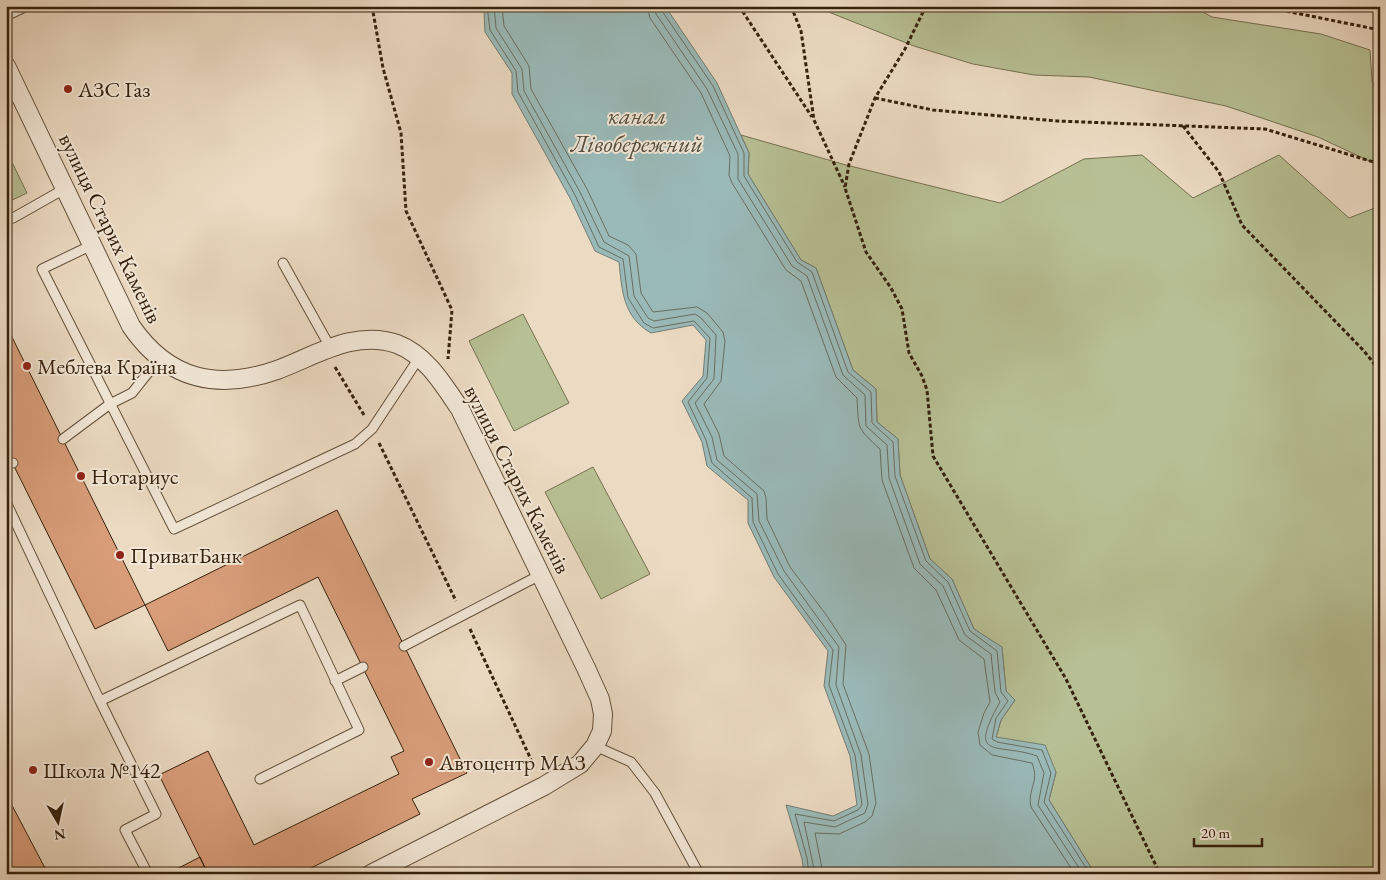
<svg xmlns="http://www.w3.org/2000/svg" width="1386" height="880" font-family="'EB Garamond',serif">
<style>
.green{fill:#b7c094;stroke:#767050}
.water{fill:#9abab9;stroke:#727d74}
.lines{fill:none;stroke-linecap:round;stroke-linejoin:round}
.shore{stroke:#686e62;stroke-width:1}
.building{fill:#d99d7a;stroke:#35210c}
.service-casing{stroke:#63503a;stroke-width:11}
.minor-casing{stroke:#63503a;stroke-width:20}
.path{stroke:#35210c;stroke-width:3;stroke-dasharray:4 2.5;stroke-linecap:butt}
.service{stroke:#f3e8d8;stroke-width:9}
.minor{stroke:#f3e8d8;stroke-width:18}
.poi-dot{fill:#8f2418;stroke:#f3e8d8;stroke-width:2}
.labels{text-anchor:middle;stroke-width:4;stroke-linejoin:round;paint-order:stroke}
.poi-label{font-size:22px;fill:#35210c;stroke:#f3e8d8;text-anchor:start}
.street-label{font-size:22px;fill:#35210c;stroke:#f3e8d8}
.water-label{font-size:24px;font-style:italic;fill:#534f40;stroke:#f3e8d8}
</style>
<rect width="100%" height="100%" fill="#ecdbc3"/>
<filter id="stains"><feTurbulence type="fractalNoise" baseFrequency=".004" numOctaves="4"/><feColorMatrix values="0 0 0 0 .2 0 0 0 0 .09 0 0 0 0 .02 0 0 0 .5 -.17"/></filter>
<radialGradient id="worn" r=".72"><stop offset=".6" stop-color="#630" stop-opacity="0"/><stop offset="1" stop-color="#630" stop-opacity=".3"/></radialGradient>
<path class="green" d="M1192 6 1212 17 1321 34 1370 50 1372 81 1380 99V166L1318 137 1226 106 1089 77 1034 75 973 64 914 46 816 7Z
M741 135 846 165 1000 203 1084 159 1142 155 1193 198 1279 155 1349 218 1380 206V874H1095L1049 800 1056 772 996 737 1001 720 1015 700 1006 691 1002 648 974 629 952 579 930 559 900 475 898 439 877 422 876 389 853 370 816 268 801 260 748 174 749 153Z
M6 150 27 193 6 203Z
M523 314 569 403 514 431 469 341Z
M593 467 650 574 601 599 545 492Z"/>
<path class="water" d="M480 6H665L717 83 749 153 748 174 801 260 816 268 853 370 876 389 877 422 898 439 900 475 930 559 952 579 974 629 1002 647 1006 691 1015 700 1001 720 996 737 1045 745 1056 772 1049 800 1095 874H804L802 859 786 805 833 816 857 805 850 756 824 686 828 651 774 577 748 523V500L707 466 702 442 682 401 703 376 706 340 693 325 651 333C623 317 622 291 619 262L595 251 570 198 512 94V73L485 32 484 11Z"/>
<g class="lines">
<path class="shore" d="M487 6 490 30 516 71 518 92 575 195 599 247 623 259 628 298 644 323 653 328 694 321 710 338 707 378 688 402 706 440 712 463 752 498 753 522 778 574 833 650 829 685 855 755 862 805 858 810 834 821 795 814 807 858 809 874
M494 6 496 28 522 69 524 91 580 192 604 242 629 256 634 296 648 318 654 321 695 314 701 318 716 335 714 379 695 403 712 437 717 460 757 494 759 521 784 571 839 647 836 685 861 755 868 804 865 813 835 827 804 822 815 874
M502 6 504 26 529 66 531 89 587 189 609 236 628 245 636 254 641 293 653 312 697 307 707 313 723 332 725 341 721 381 704 404 719 434 724 456 764 491 766 498 767 519 790 567 827 616 846 645 843 684 869 754 876 803 872 816 865 822 839 834 815 833 823 874
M647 6 650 18 701 93 730 156 729 175 732 183 786 270 801 281 836 377 857 398C859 430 856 427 880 449L882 480 914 568 936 590 959 640 984 659 990 702 984 713 978 732 980 745 992 755 1032 763C1040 782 1027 789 1031 807L1075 874
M654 6 656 14 707 89 738 154V179L792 266 807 276 843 375 865 395 866 426 887 445 889 478 920 564 943 586 965 635 991 654 995 692 1000 702C966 762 998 742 1037 756L1044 773 1038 805 1083 874
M661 6 662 11 713 86 744 153V176L797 262 812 272 848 372 871 392 872 423 893 442 895 476 926 561 948 582 970 631 997 651 1001 692 1008 701 996 718 992 739 997 742 1042 750 1051 773 1044 802 1090 874"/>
</g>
<path class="building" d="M6 325 145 605 95 629 6 450Z
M337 510 467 773 412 799 420 814 299 874H208L159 775 208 751 254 845 399 774 391 757 404 751 318 577 168 651 145 605Z
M6 794 45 868 34 874H6Z
M200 857 208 874H167Z"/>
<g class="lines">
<g class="service-casing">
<path id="service" d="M6 16 27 6
M6 215 13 218 66 188
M92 245 42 269 174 529 355 444 372 429 419 358
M283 263 330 347
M63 439 110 404 132 393 159 359
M6 463H13
M6 502 100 701 300 605 359 730 260 779
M404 646 542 574
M335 681 363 667
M100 701 156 814 125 830 148 874
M595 746 631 762 655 793 699 874"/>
</g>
<g class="minor-casing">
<path id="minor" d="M6 66 131 326C168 380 217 391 277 370 315 356 355 329 397 344 426 355 443 384 460 409L586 668 600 699 603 714 602 731 595 746 580 764 544 786 371 874"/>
</g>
<path class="path" d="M372 6 383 68 401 133 406 211 452 310 448 359
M739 6 812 117
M791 6 801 31 814 120 845 187
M926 6 905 49 875 98 849 164 845 188 866 252 891 288 902 309 909 353 922 376 927 390 933 456 1066 679 1160 874
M1261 6 1380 30
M875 98 933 110 1057 121 1265 129 1380 164
M1183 126 1219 172 1242 225 1364 351 1380 371
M335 367 364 415
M379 443 456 601
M470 629 535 768"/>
<use href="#service" class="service"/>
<use href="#minor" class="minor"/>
</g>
<g class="poi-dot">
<circle cx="68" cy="89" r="5"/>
<circle cx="27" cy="366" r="5"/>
<circle cx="81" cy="476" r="5"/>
<circle cx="120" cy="555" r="5"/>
<circle cx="429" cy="762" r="5"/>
<circle cx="33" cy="770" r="5"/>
</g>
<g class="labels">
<g class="poi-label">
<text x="78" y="97">АЗС Газ</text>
<text x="37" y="374">Меблева Країна</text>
<text x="91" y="484">Нотариус</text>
<text x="130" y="563">ПриватБанк</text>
<text x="439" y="770">Автоцентр МАЗ</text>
<text x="43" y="778">Школа №142</text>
</g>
<g class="street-label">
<text transform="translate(111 228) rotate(64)" y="8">вулиця Старих Каменів</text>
<text transform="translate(518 479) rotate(63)" y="8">вулиця Старих Каменів</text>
</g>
<g class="water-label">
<text x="637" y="124">канал<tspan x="637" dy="28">Лівобережний</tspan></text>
</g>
</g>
<rect width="1386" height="880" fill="none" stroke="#ecdbc3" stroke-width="25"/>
<rect x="8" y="8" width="1371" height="865" fill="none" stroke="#35210c" stroke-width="2.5"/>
<rect x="12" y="12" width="1361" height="855" fill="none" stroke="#35210c"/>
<g transform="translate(58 822) rotate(171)" stroke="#f3e8d8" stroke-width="4" paint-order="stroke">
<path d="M0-4L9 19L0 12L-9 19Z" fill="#35210c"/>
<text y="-8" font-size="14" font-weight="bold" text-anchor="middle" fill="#35210c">N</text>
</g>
<path d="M1194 838v8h68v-8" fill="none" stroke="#35210c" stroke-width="2.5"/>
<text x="1201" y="838" font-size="15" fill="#35210c" stroke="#f3e8d8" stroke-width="4" paint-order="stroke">20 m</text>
<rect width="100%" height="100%" filter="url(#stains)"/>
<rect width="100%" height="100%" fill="url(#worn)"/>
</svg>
